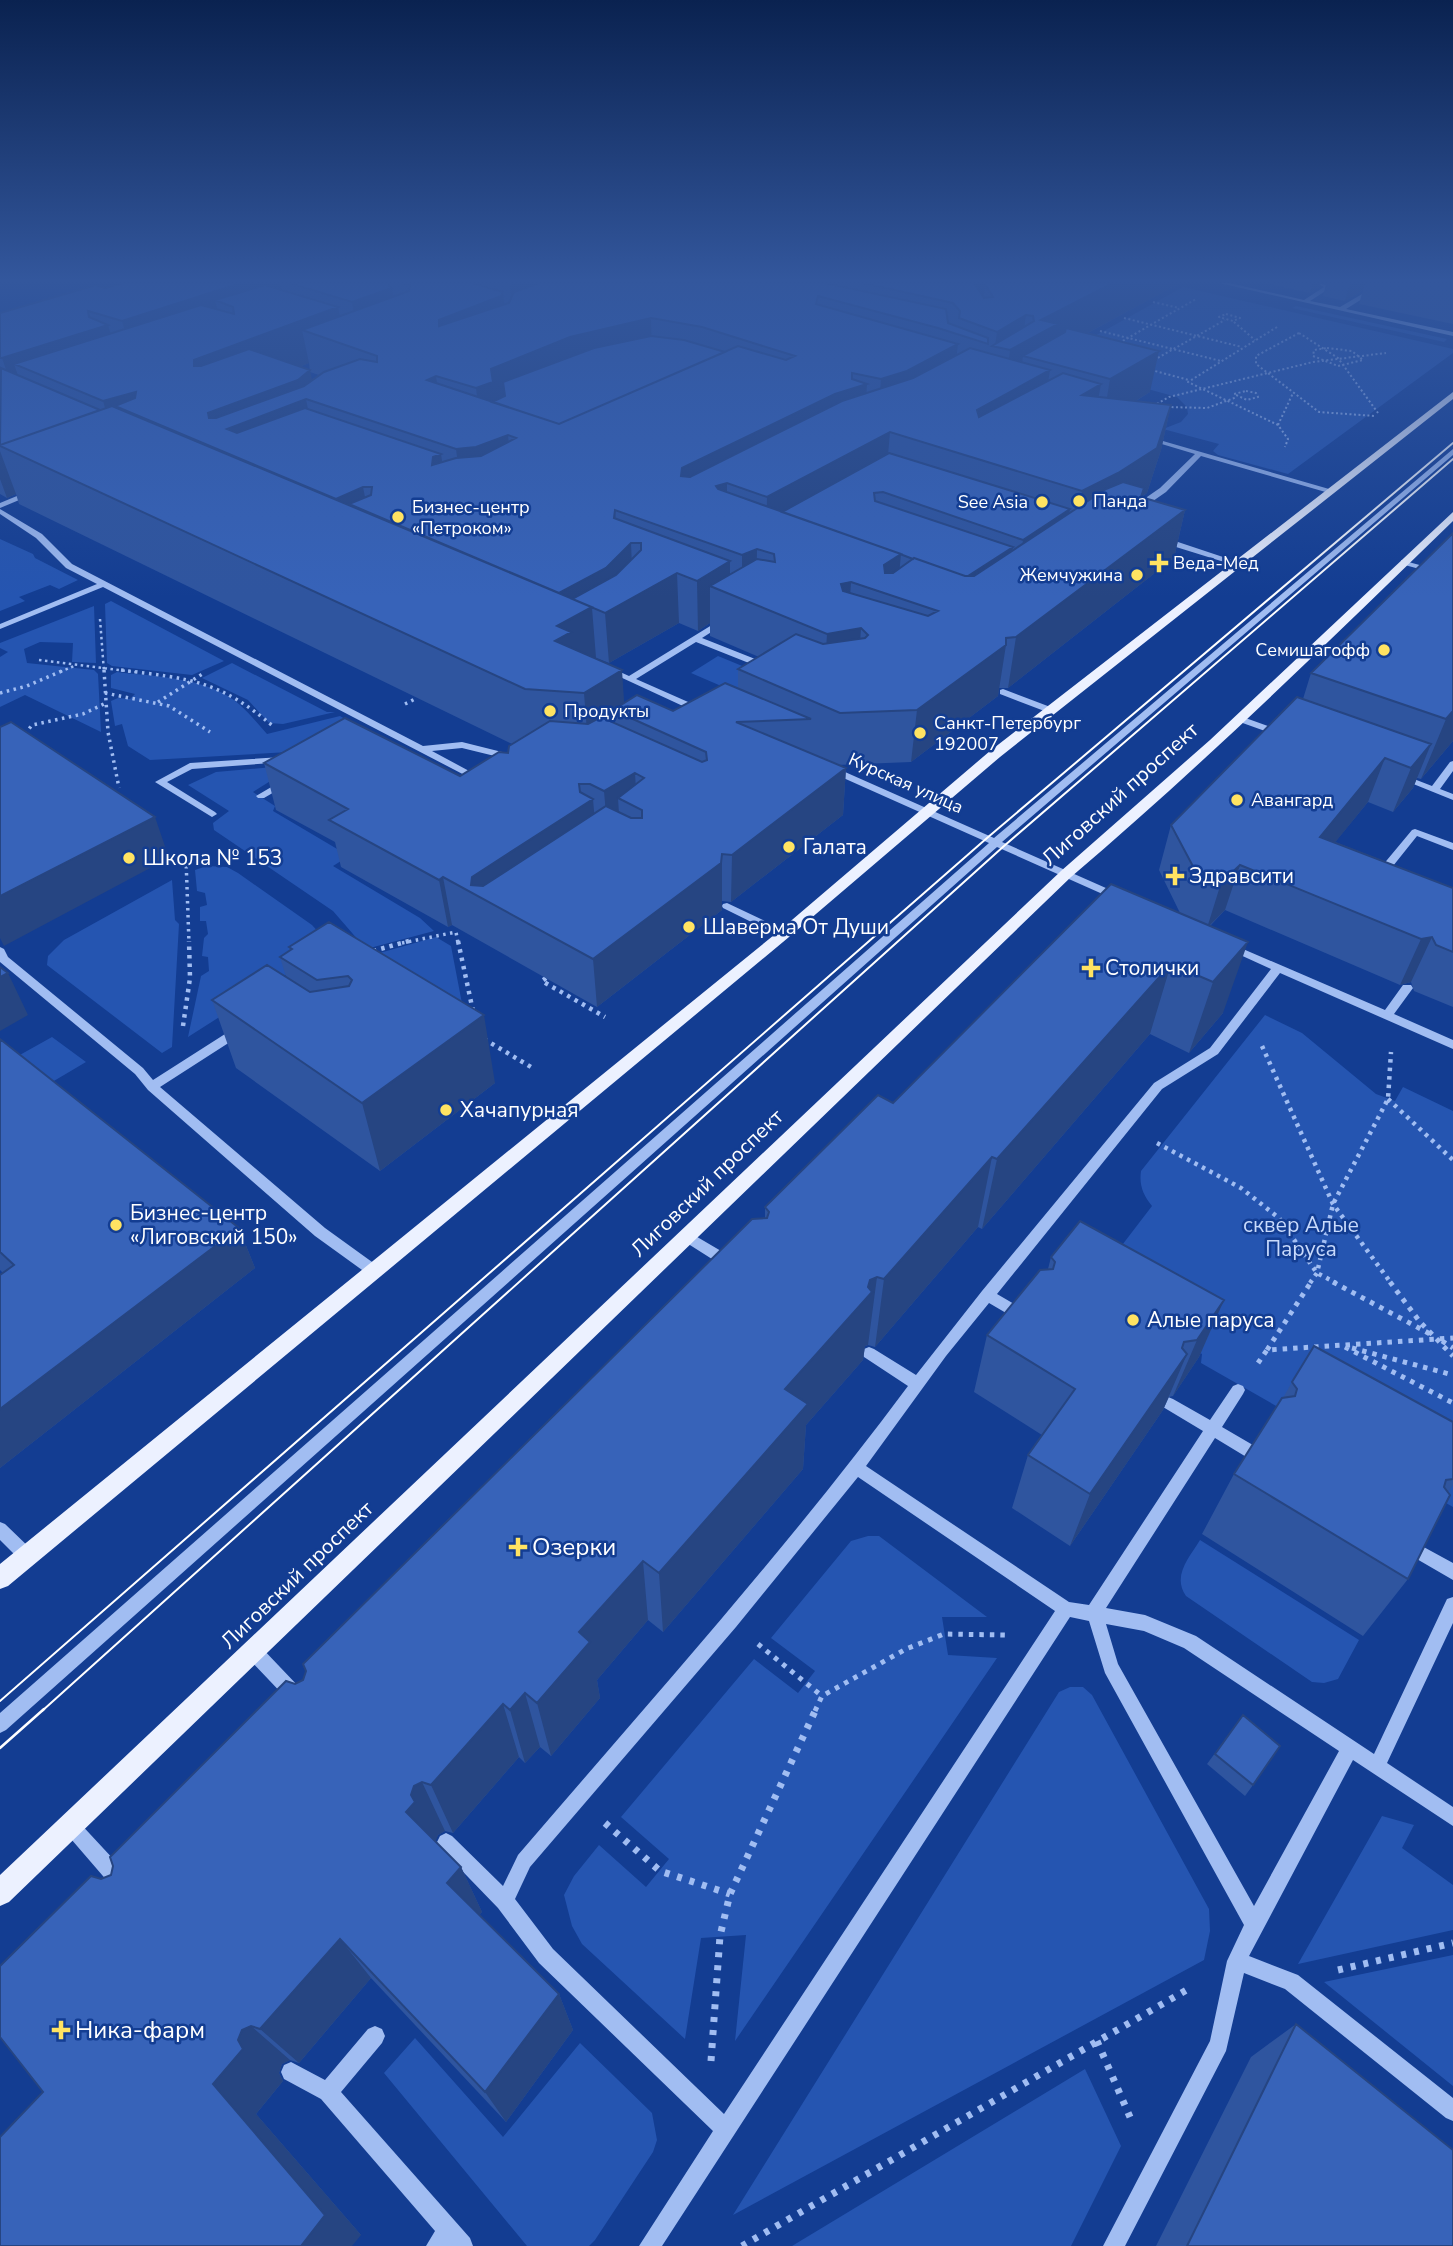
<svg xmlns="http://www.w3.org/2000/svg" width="1453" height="2246" font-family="'Nunito Sans',sans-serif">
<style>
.green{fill:#2555b1}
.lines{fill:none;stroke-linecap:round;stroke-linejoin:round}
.path-far5{stroke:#a1bdf2;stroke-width:2;stroke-dasharray:2 2.5;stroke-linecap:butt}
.path-far4{stroke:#a1bdf2;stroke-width:2.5;stroke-dasharray:2.5 3.5;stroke-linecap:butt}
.path-far3{stroke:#a1bdf2;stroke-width:3.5;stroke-dasharray:2.5 4.5;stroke-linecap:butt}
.path-far2{stroke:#a1bdf2;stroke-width:4.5;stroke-dasharray:3.5 5;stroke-linecap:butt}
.path-far1{stroke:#a1bdf2;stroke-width:5;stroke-dasharray:4.5 6;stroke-linecap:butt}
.path{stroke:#a1bdf2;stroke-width:7;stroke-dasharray:5 8;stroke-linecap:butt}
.minor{fill:#a1bdf2;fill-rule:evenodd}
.major{fill:#ecf1ff;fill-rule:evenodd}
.tram-far1{stroke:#fff;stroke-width:2}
.tram{stroke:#fff;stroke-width:2.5}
.wall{fill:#2f559f;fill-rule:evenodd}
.shaded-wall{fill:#264582}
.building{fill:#3763b9;stroke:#264582;stroke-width:2;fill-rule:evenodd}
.poi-dot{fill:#ffe362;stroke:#133d92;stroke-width:2.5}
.labels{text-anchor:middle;stroke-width:5;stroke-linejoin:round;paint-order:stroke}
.far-poi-label{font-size:18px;fill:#fff;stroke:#133d92;text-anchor:start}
.far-street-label{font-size:18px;fill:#fff;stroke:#133d92}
.street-label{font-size:21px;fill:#fff;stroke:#133d92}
.poi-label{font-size:21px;fill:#fff;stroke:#133d92;text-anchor:start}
.park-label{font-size:21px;fill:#c8dafc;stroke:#133d92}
.near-poi-label{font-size:24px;fill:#fff;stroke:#133d92;text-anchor:start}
</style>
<rect width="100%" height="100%" fill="#133d92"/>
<path class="green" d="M1183 287 1453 349V353L1288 474 1218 455 1213 451 1219 444 1163 429 1181 422 1188 414 1187 407 1177 397 1048 362Z
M1296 306 1447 339 1444 342 1292 308Z
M0 539 33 554 35 558 78 580 59 589 50 585 19 597 25 601 0 611Z
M111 601 224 661 192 675 112 666 107 663 105 604Z
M94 606 96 663 72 662 73 643 40 642 24 649 27 663 94 670 98 674 101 732 25 695 0 707V657L8 652 0 648V643Z
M718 656 776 680 749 698 691 673Z
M232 663 327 712H335L283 724 269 723 248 700 202 678Z
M117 672C157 677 209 677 240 705 250 714 258 724 267 734L340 716 350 722 324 750 150 760 128 746 122 724 115 726 111 701 118 698 130 699 135 694 111 688V675Z
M296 765 253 792 275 806 273 811 349 856 333 866 420 918 434 931 366 949 333 911 214 830 213 823 229 811 188 785 216 772Z
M207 866 227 867 238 873 312 925 331 946 188 1037 201 976 209 971 208 957 202 956 204 938 208 934 206 921H200V907L207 905 205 893 197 891 195 870Z
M172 880 175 920 179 924 172 1047 162 1053 47 965 48 956 64 940Z
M436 937 451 946 465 1019 369 956Z
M1265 1015 1302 1033 1376 1094 1395 1101 1403 1087 1453 1111V1507L1201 1363 1202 1354 1090 1287 1152 1206C1143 1195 1139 1185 1141 1171Z
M52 1037 86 1062 42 1088 9 1061Z
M868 1536H879L987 1617H942L948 1655 997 1658 735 2041 746 1935 701 1938 685 2039 582 1944 572 1926 564 1895 574 1876 599 1845 646 1887 669 1859 621 1817 754 1659 798 1693 815 1671 771 1638 851 1541Z
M1200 1540 1359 1640 1338 1679 1324 1683 1312 1682 1186 1596C1172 1576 1189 1558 1200 1540Z
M1070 1687H1083L1092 1695 1209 1909 1210 1931 1204 1960 733 2215 1059 1692Z
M1382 1816 1414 1825 1402 1848 1453 1885V1930L1298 1964Z
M1453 1955V2086L1324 1982Z
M415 2038 503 2137 580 2043 652 2113 657 2140 653 2152 595 2240 589 2246H527L384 2073Z
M1085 2069 1121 2146 1071 2246H792Z"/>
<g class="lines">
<path class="path-far5" d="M1153 302 1179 308
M1226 314 1240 318 1233 321 1219 317Z
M1124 318 1242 347
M1234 322 1255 340
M1277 327 1188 382 1278 425 1288 439 1285 447
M1100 331 1221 361
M1299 333 1338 358 1378 413
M1299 333 1256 356V364L1319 412 1375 416
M1119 343 1196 299
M1327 348 1352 351 1363 360 1338 366 1313 356 1314 350Z
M1154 360 1225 320
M1151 370 1189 380
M1246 391 1256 393 1258 397 1247 400 1234 394Z
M1153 406 1169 397 1313 362 1386 353
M1167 407 1207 408 1237 397
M1278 425 1293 393"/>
<path class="path-far4" d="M100 619 104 672
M39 660 135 672
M60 672 74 666"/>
<path class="path-far3" d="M104 670 108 732 119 788
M121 670C191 679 219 680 274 727
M0 693 27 686 64 670
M105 693 169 706 210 732
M158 702 204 673
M405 704 417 698
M25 734 32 725 83 714 106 703
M186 859 189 943
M402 943 456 932 458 943"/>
<path class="path-far2" d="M458 941 473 1011
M373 951 409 941
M546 978 542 981 605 1017
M183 1026 190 978 189 941
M484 1039 531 1067
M1262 1046 1333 1204 1391 1283
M1388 1099 1453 1160
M1157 1143 1241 1188 1279 1218 1317 1273 1336 1283
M1310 1283 1317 1273 1333 1204 1388 1099 1391 1052"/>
<path class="path-far1" d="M1333 1282 1432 1335
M1390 1282 1420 1322 1453 1356
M1442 1341 1453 1348
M1345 1347 1453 1403
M1352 1348 1453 1375
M1267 1350 1311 1282
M1258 1363 1267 1350 1453 1338
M758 1644 822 1696
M815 1711 822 1696 906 1649 944 1634 1006 1635"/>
<path class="path" d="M605 1823 660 1871 730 1894
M1338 1970 1453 1943
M1097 2041 1133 2124
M711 2061 720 1936 730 1894 816 1709
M742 2246 1190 1988"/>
<path class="minor" d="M1219 283H1229L1304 300 1324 287 1317 283 1330 286V288L1310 301 1340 307 1381 283H1388L1346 309 1453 332V336Z
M1145 437H1149L1336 491 1329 493 1201 456 1166 492 1140 510H1134V506L1160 488 1195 454 1145 439Z
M1453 449V455L1002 842 1124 896V900H1116L997 847 6 1730 0 1733V1713L989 843 830 772V768H836L994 838Z
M29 491 36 493 0 508V503Z
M0 509 42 534 72 564 423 746 462 742 514 755 516 757 511 760 462 748 432 751 484 779 482 781H476L103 587 0 629V624L97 584 66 568 36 538 0 514Z
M1160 538H1166L1244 564 1237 566 1160 542Z
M1401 560 1453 574V578L1401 564Z
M720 620 727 622 702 638 770 665V669H764L696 642 636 679 704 709V713H698L605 670 609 667 629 676Z
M1003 689 1053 708 1054 710 1047 712 1000 694V690Z
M1240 716 1285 732 1287 734 1285 736H1279L1237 721V717Z
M282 757 285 758V762L192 769 167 782 215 812 217 814 212 817 155 782 190 763Z
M1453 761V771L1440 789 1453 794V800L1396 777 1401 774 1432 786 1450 762Z
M285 779 288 780V784L264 798H258L256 796Z
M1415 829 1453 843V850L1417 836 1385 876H1377V872L1412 830Z
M727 903 788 932 789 934 784 937 780 936 723 908 722 906 723 904Z
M1229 943 1385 1010 1403 985H1411L1413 988 1394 1014 1453 1040V1049L1280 973 1218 1054 1162 1089 997 1294 1028 1312 1030 1316 1028 1320 1023 1322 1018 1320 989 1303 946 1356 866 1466 1069 1602 1089 1605 1203 1431 1163 1407 1161 1403 1163 1399 1168 1397 1173 1399 1210 1420 1233 1386 1238 1384 1243 1386 1245 1390 1243 1394 1222 1427 1258 1448 1260 1453 1258 1458 1253 1460 1248 1458 1215 1438 1106 1608 1145 1615 1196 1636 1374 1754 1447 1599 1453 1597V1623L1387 1763 1453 1807V1826L1353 1760 1249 1956 1298 1975 1453 2098V2121L1446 2118 1285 1989 1244 1973 1226 2051 1125 2246H1103L1210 2041 1227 1961 1244 1925 1105 1673 1089 1621 1070 1617 662 2246H639L713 2131 539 1963 498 1908 440 1848 437 1842 440 1836 446 1833 452 1836 503 1886 518 1855C650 1701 787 1549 908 1386L864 1357 862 1353 864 1349 869 1347 874 1349 916 1375 982 1291 1154 1083 1210 1048 1271 969 1225 948 1224 946ZM858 1477 1055 1611 724 2114 553 1949 515 1899 530 1867 736 1627ZM1106 1624 1144 1631 1184 1648 1339 1751 1254 1906 1118 1664Z
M0 947 4 949 8 957 143 1068 153 1080 236 1027H244L246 1030 244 1033 160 1087 325 1228 379 1267 381 1271 379 1275 374 1276 369 1275 315 1236 148 1090 135 1074 0 962Z
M687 1231 733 1258 735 1262 733 1266 728 1267 723 1266 682 1240 680 1236 682 1232Z
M0 1522 5 1524 33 1551 35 1556 33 1561 27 1563 21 1561 0 1540Z
M1409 1539 1453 1563V1580L1403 1551 1401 1546 1403 1541Z
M253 1643 259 1645 300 1688 302 1694 300 1700 294 1702 288 1700 247 1657 245 1651 247 1645Z
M71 1817 77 1820 129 1876 131 1883 129 1890 122 1892 115 1890 65 1832 62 1826 65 1820Z
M375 2026 382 2029 385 2036 382 2043 341 2092 470 2238 473 2246H426L435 2231 321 2099 284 2079 281 2072 284 2065 291 2062 325 2080 368 2029Z"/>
<path class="major" d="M1453 392V399L1000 757 789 937 8 1586 0 1589V1564L779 931 990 751Z
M1453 512V521C1328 642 1204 764 1071 877L9 1902 0 1906V1875L1061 871 1210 740Z"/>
<path class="tram-far1" d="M0 1701 987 838 1453 443
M42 1711 1004 846 1453 459"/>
<path class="tram" d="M0 1748 44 1709"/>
</g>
<path class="wall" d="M124 283H1180L1088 333 1150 392 1136 401 1171 405 1161 450 1147 493 1142 497 1185 510 1174 558 1008 688H999L998 696 911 762 837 765 846 768 843 815 731 902 722 901V910L597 1007 452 925 448 927 341 867 335 842 276 810 264 763 460 776 508 753 512 744 19 504 16 494 7 498 0 494V313ZM309 363 310 372 319 375 312 380 299 367ZM679 623 698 631 710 623V636L759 657 738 669V688L673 711 624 703 596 658 609 663Z
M1265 283H1320L1319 287 1310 293Z
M1324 283H1453V324L1359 304 1363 290 1345 301 1323 296 1326 284Z
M1453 533V741L1421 779 1417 778 1413 788 1393 812 1368 802 1335 842 1453 888V1007L1414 991 1411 982 1400 985 1225 910 1210 926 1223 1013 1189 1053 1150 1034 982 1229 978 1227 875 1347 868 1345 865 1346 863 1360 806 1425 803 1469 663 1632 648 1620 597 1680 600 1698 551 1756 540 1747 525 1763 519 1757 453 1833 445 1831 438 1835 435 1841 461 1867 482 1912 479 1915 559 1994 573 2030 506 2122 371 1978 299 2063 290 2060 282 2064 279 2073 283 2081 256 2114 361 2235 43 2092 101 1879 111 1875 295 1684 303 1680 765 1219V1207L893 1103 1180 913 1159 870 1171 825 1303 699 1311 673Z
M329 922 495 1083 380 1171 236 1068 212 1000 286 977 280 957 290 951 289 947Z
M0 1039 239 1228 255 1268 0 1468V1275L3 1273 0 1270Z
M1051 1257 1224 1300 1199 1357 1173 1396 1169 1397 1163 1410 1070 1546 1012 1508 1028 1455 1042 1435 974 1392 987 1335 1048 1269Z
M1292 1382 1453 1422V1485L1448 1492 1408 1579 1363 1636 1202 1534 1234 1474 1283 1398Z
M1243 1715 1253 1785 1245 1796 1207 1764Z
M1296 2024 1453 2246H1156L1251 2057Z"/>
<path class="shaded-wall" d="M241 283H280L286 311 233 307 215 300 223 332 134 362 122 321Z
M389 283 390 288H392L398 328 359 343 352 302Z
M515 283H555L514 325 510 285Z
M974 283H1045L993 297 985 284 982 314 970 320 969 323Z
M1113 283H1180L1054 351 1023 356 1019 385 1005 393 1010 350 995 346 997 332 1026 315 1022 344 1041 320Z
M1313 283H1320L1319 287 1310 293Z
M1350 283H1365L1363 290 1345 301Z
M503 292 507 333 439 326V320Z
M338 307 345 345 302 330 309 363 205 404 194 366V360Z
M88 311 94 330 108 325 121 367 14 364 26 398 17 401 2 358 89 317Z
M651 318 652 359 481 432 476 388 491 369 570 337Z
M958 344 953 386 878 422 881 379Z
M1159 351 1150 392 1103 421 1110 379Z
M310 370 317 403 306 399 315 444 233 452 209 418 208 413Z
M1050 370 1043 414 972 455 977 410Z
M436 376 442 420 427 380Z
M867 384 864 428 727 483V530L681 476 682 468 835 394Z
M1101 384 1093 427 1082 395Z
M136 392 143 417 115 406 126 442 116 445 103 401Z
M1171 405 1161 450 1147 493 1074 538 1082 491Z
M890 432 886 478 766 544 767 497Z
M508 435 513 481 462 495 456 449Z
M0 451 16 494 7 498 0 479Z
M441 454 448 500 432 465 433 457Z
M363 487 368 512 356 541 335 500Z
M1070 509 1063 546 1018 577 1023 540Z
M615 510 618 556 631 543 633 591 677 573 679 623 609 663 605 613 592 608 597 670 555 641 558 593 614 518Z
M1185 510 1174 558 1008 688 1016 637Z
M1013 547 1007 584 966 577Z
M757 549 756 597 742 599V555Z
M901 554 897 597 881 592 884 565Z
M730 561V594L710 586V623L698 631 697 581Z
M851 582 848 630 861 628 858 678 824 684 827 634 841 584Z
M1006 645 998 696 911 762 917 710Z
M622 670 625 715 613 710 615 742 589 758 584 693Z
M1453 711V741L1421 779 1446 719Z
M1431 744 1413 788 1393 812 1411 768Z
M1385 758 1368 802 1303 882 1320 837Z
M846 768 843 815 731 902 732 855Z
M635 773 637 807 618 798 620 830 608 838 604 791Z
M593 799 597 846 502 909 471 885 472 877Z
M155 817 169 858 4 946 0 938V896Z
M722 854V910L597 1007 593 959Z
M1240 865 1225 910 1207 928 1221 883Z
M443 877 452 925 448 927 439 880Z
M1432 937 1411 982 1400 985 1421 939Z
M1248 942 1223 1013 1189 1053 1213 982Z
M1171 964 1150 1034 982 1229 997 1159Z
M8 973 28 1015 0 1031V977Z
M484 1015 495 1083 380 1171 362 1103Z
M992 1157 978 1227 875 1347 884 1279Z
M239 1228 255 1268 0 1468V1409Z
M877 1277 868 1345 865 1346 863 1360 806 1425 803 1469 663 1632 659 1573 785 1389 868 1287 870 1280Z
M1224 1300 1199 1357 1173 1396 1197 1340Z
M1187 1354 1163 1410 1070 1546 1090 1494Z
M643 1561 648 1620 597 1680 600 1698 551 1756 537 1703 579 1632Z
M525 1693 540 1747 525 1763 510 1710Z
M503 1704 519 1757 453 1833 431 1785Z
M422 1782 445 1831 438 1835 435 1843 406 1812 414 1786Z
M461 1867 482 1912 469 1927 447 1883Z
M340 1939 371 1978 299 2063 260 2029Z
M559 1994 573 2030 506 2122 485 2092Z
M251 2026 290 2060 282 2064 279 2073 283 2081 256 2114 361 2235 352 2246H301L213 2084 238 2040 242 2030Z"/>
<path class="building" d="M124 283H241L122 321 88 311 89 317 108 325 2 358H0V313L96 285 105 288Z
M289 283H389V286L392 288 352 302Z
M400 283H472L503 292 501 296 439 320V326L509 303 514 292 539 283H825L946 309 948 323 988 338V344L938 328 818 296 816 304 958 344 907 371 881 379 852 373V379L867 384 835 394 682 468 681 476 690 477 842 401 913 378 970 348 1050 370 977 410 979 417 1063 373 1101 384 1082 395 1171 405 1157 448 1118 473 1082 491 890 432 767 497 727 483 716 486 718 489 901 554 884 565 885 573H893L914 558 965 576H974L1106 489 1123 482 1144 488 1141 497 1185 510 1016 637 1006 638V645L917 710 840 713 738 669 796 634 823 644 865 638 868 635 861 628 827 634 710 586 757 559 775 562 774 554 757 549 742 555 615 510 614 518 730 561 697 581 677 573 605 613 572 599 616 575 641 550V543H631L606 568 559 593 349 504 371 495 372 487H363L336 499 115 406 135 398 136 392 103 401 14 364 201 305 234 314 233 307 215 300 265 285 338 307 194 360V366H201L249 349 310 370 298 380 208 413 209 418H216L304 386 324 372 360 359 377 362V356L302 330 409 291 410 285ZM651 318 702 327 795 356 786 360 738 346 559 424 427 380 436 376 476 388 493 382 491 369 570 337ZM306 399 456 449 476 447 508 435 516 438 481 456 456 458 432 465 433 457 441 454 305 408 237 433 227 429ZM851 582 938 611 928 616 843 591 841 584Z
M863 283H974L984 298 993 297 985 284 987 283H1113L1041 320 1058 324 1010 350 992 346 1034 321 1033 316 1026 315 997 332 959 318 960 311 953 303Z
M1066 328 1159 351 1110 379 1023 356 1065 332Z
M651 336 684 340 725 352 559 424 492 402 505 396 503 382 594 348Z
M1 368 100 410 0 445Z
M112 406 592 607 557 626 571 632 555 641 622 670 584 693 525 689 0 446V445Z
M889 453 1070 509 1023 540 883 492 874 493 875 501 1013 547 968 576H965L914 558 913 559 900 554H901L782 512Z
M1453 533V711L1446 719 1311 673Z
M725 683 811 719 736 722 846 768 732 855 722 854 721 863 593 959 443 877 439 880 329 820 348 809 264 763 345 718 460 776 499 752 508 753 509 746 550 721 588 724 601 717 702 762 707 760 706 752 613 710 637 695 673 711ZM635 773 644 778 618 798 642 810V818H631L606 806 483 886 471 885 472 877 593 799 580 792 579 784H590L604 791Z
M1297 697 1431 744 1411 768 1385 758 1320 837 1453 888V952L1436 945 1432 937 1421 939 1240 865 1221 883 1196 872 1171 825Z
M11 722 155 817 0 896V727Z
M1111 884 1248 942 1213 982 1171 964 997 1159 992 1157 884 1279 877 1277 870 1280 868 1287 872 1292 785 1389 808 1404 659 1573 643 1561 579 1632 590 1642 537 1703 525 1693 510 1710 503 1704 431 1785 422 1782 414 1786 411 1795 415 1802 406 1812 461 1867 447 1883 559 1994 485 2092 340 1939 260 2029 251 2026 242 2030 238 2040 243 2049 213 2084 325 2215 301 2246H0V2137L43 2092 0 2037V1966L91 1876 101 1879 111 1875 113 1866 110 1857 286 1681 295 1684 303 1680 306 1671 303 1664 752 1219 767 1218 769 1212 765 1207 878 1095 893 1103Z
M329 922 484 1015 362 1103 212 1000 267 965 310 992 349 986 352 980 348 976 317 980 280 957 292 949 289 947Z
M0 967 8 973 0 977Z
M0 1039 239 1228 0 1409V1275L14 1265 0 1252Z
M1080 1221 1224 1300 1197 1340 1184 1342 1182 1348 1187 1354 1090 1494 1028 1455 1075 1389 987 1335 1040 1270 1053 1269 1055 1262 1051 1257Z
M1314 1346 1453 1422V1479L1446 1480 1444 1487 1450 1495 1408 1579 1234 1474 1282 1398 1295 1396 1297 1389 1292 1382Z
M1243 1715 1280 1746 1253 1785 1215 1754Z
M1296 2024 1453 2150V2246H1187Z"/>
<linearGradient id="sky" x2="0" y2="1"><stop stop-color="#0a2250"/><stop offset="0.47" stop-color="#33579d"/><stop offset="1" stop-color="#33579d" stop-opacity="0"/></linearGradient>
<rect width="1453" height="597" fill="url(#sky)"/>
<g class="poi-dot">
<circle cx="1079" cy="501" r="7"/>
<circle cx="1042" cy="502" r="7"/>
<circle cx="398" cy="517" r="7"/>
<path d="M1155.5 552.5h7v7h7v7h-7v7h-7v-7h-7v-7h7z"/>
<circle cx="1137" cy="575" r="7"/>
<circle cx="1384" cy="650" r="7"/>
<circle cx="550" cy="711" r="7"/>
<circle cx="920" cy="733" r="7"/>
<circle cx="1237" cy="800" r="7"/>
<circle cx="789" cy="847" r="7"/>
<circle cx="129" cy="858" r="7"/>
<path d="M1171.5 865.5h7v7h7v7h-7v7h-7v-7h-7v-7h7z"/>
<circle cx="689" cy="927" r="7"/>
<path d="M1087.5 957.5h7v7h7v7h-7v7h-7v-7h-7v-7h7z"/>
<circle cx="446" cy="1110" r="7"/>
<circle cx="116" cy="1225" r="7"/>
<circle cx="1133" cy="1320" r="7"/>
<path d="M514.5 1536.5h7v7h7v7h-7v7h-7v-7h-7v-7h7z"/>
<path d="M57.5 2019.5h7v7h7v7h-7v7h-7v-7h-7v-7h7z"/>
</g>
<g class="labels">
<g class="far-poi-label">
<text x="1093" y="507">Панда</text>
<text x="1028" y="508" text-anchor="end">See Asia</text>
<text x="412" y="513">Бизнес-центр<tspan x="412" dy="21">«Петроком»</tspan></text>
<text x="1173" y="569">Веда-Мед</text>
<text x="1123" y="581" text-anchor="end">Жемчужина</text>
<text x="1370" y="656" text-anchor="end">Семишагофф</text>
<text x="564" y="717">Продукты</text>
<text x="934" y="729">Санкт-Петербург<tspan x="934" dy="21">192007</tspan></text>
<text x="1251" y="806">Авангард</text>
</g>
<g class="far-street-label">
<text transform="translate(906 783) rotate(24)" y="6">Курская улица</text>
</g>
<g class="street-label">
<text transform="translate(1120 794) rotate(-42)" y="7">Лиговский проспект</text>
<text transform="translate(707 1183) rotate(-44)" y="7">Лиговский проспект</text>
<text transform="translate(297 1575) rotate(-44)" y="7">Лиговский проспект</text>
</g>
<g class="poi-label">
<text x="803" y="854">Галата</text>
<text x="143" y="865">Школа № 153</text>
<text x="1189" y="883">Здравсити</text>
<text x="703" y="934">Шаверма От Души</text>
<text x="1105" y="975">Столички</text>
<text x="460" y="1117">Хачапурная</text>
<text x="130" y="1220">Бизнес-центр<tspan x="130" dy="24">«Лиговский 150»</tspan></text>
<text x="1147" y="1327">Алые паруса</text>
</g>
<g class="park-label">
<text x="1301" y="1232">сквер Алые<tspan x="1301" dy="24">Паруса</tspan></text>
</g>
<g class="near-poi-label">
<text x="532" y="1555">Озерки</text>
<text x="75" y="2038">Ника-фарм</text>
</g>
</g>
</svg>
